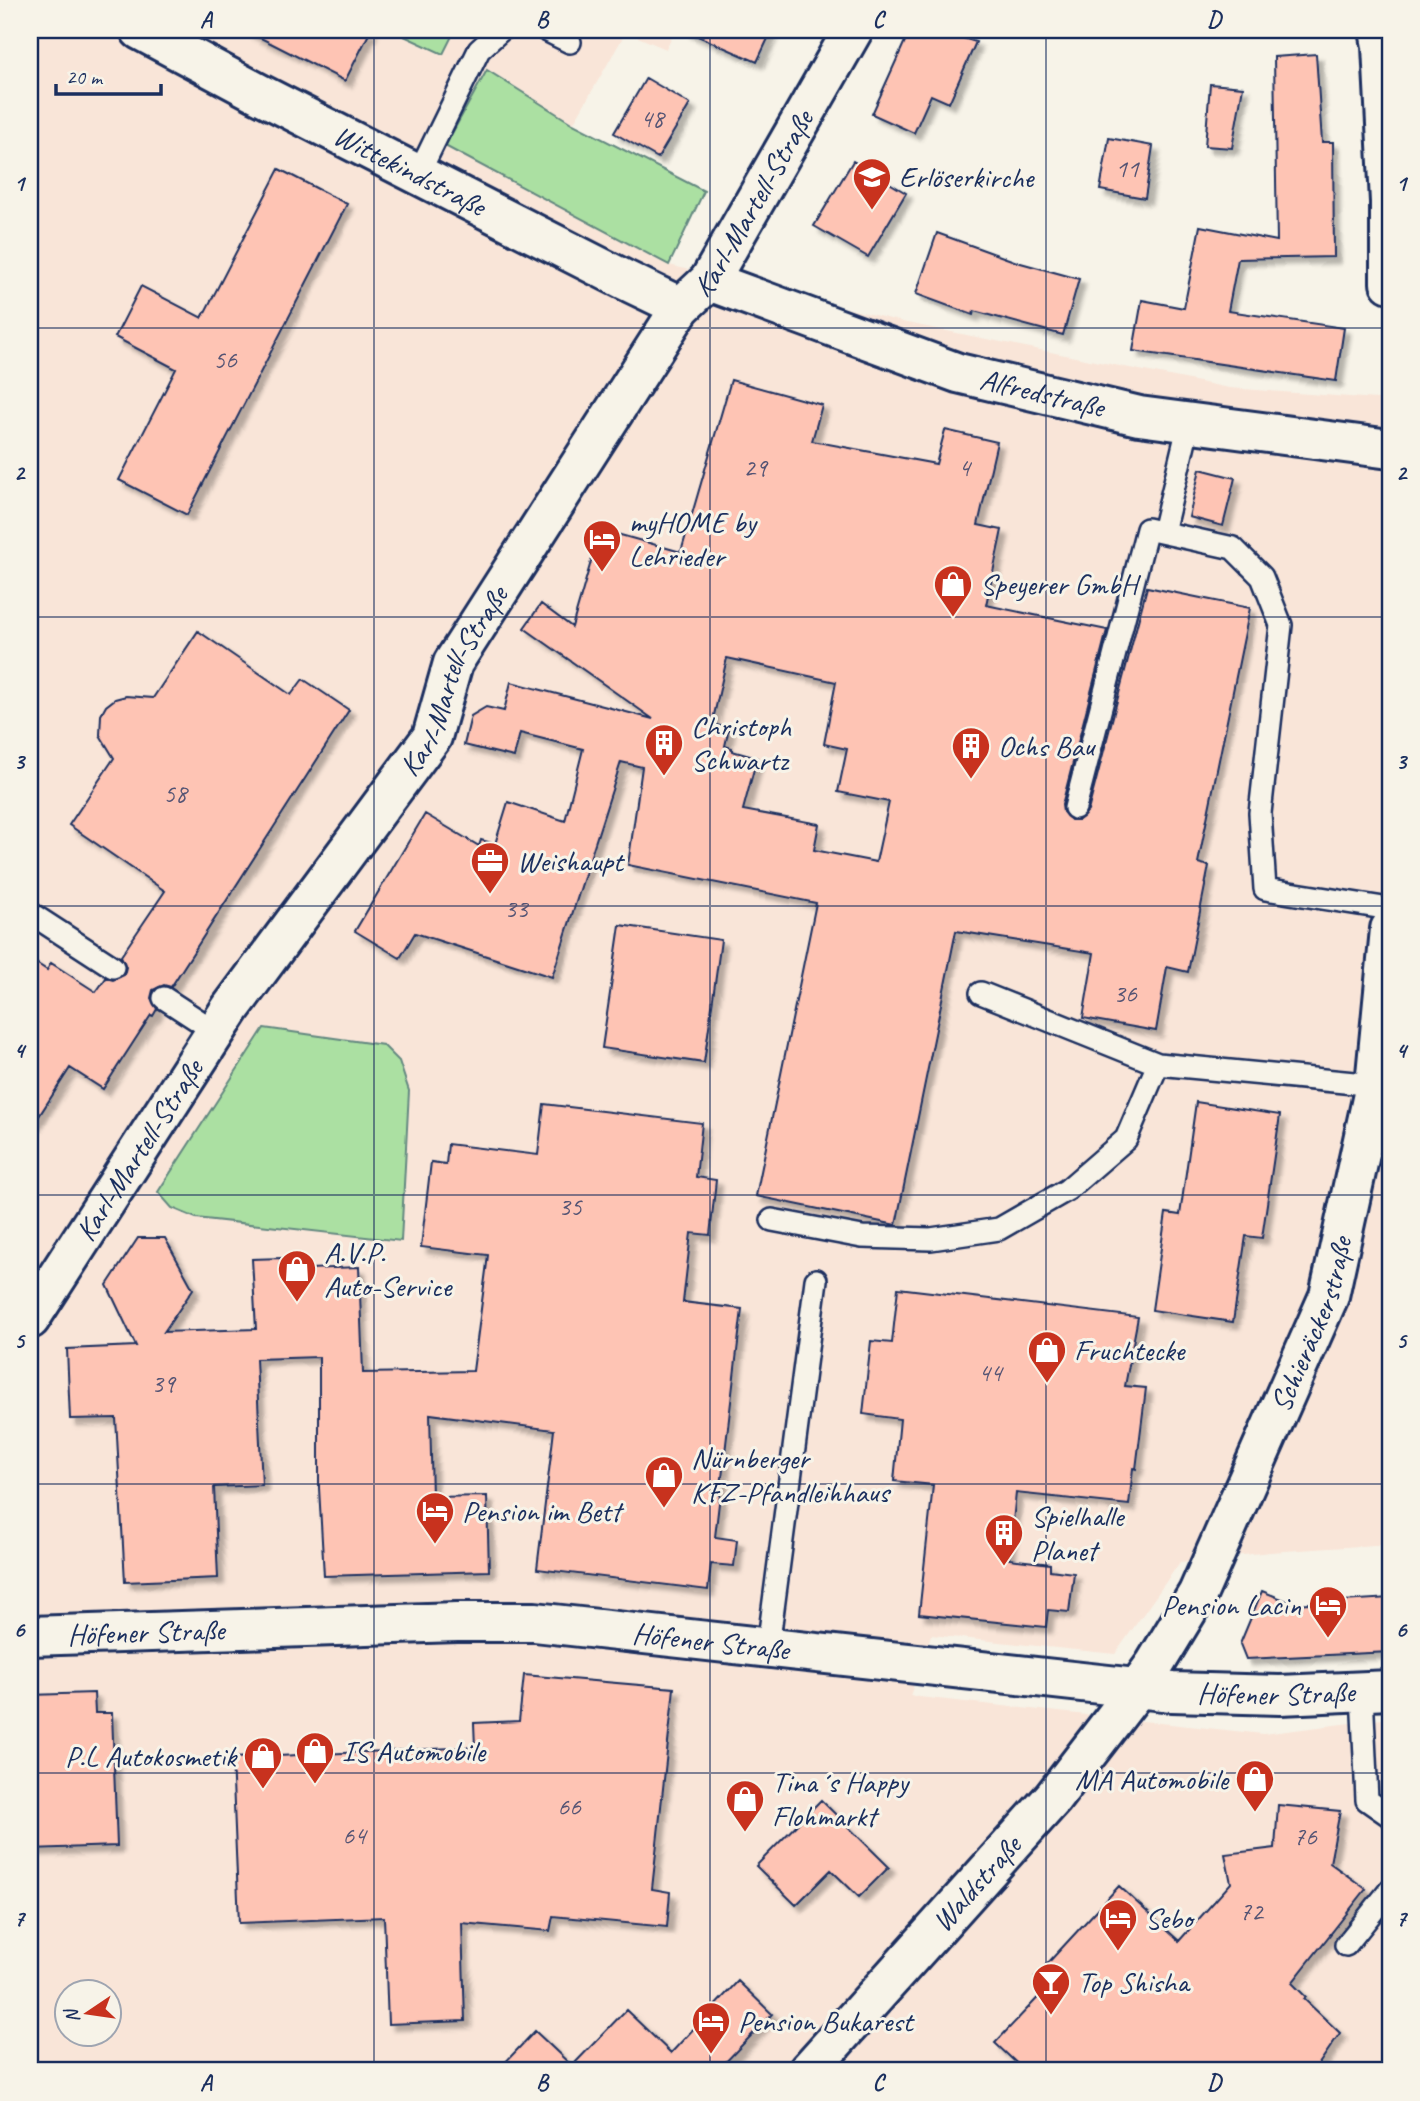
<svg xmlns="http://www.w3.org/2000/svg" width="1420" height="2101" font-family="Caveat,sans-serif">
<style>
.built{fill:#f9e5d8;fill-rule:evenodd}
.green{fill:#abe0a2;stroke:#638880;stroke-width:2}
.building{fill:#fec4b4;stroke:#1b2f5e;stroke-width:2;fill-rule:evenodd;filter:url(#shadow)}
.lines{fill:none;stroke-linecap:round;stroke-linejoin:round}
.service-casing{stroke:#1b2f5e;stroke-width:26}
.minor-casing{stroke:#1b2f5e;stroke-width:44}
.tertiary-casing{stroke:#1b2f5e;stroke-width:44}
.secondary-casing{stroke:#1b2f5e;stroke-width:44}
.service{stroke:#f7f3e8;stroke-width:21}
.minor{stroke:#f7f3e8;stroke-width:38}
.tertiary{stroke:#f7f3e8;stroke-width:38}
.secondary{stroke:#f7f3e8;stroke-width:38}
.grid{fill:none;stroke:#1b2f5e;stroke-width:2;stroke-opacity:0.55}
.labels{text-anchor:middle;stroke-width:6;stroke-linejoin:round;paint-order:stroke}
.number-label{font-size:26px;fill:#545474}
.street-label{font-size:30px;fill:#1b2f5e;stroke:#f7f3e8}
.poi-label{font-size:30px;fill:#1b2f5e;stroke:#f7f3e8;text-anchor:start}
.neatline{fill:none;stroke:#1b2f5e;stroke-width:2.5}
.grid-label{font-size:23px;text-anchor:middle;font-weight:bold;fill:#1b2f5e}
</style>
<defs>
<filter id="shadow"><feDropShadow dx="6" dy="6" stdDeviation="2" flood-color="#0004"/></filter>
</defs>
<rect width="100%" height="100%" fill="#f7f3e8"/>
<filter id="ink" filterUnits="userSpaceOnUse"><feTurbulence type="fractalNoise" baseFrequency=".0143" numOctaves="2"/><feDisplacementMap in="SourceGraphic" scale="14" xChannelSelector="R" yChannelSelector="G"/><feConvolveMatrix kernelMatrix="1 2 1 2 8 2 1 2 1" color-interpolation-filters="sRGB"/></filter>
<g filter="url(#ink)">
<path class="built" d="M30 30H391L443 54 455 30H676L666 49 626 32 573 124 487 71 446 146 669 265 907 323 1229 388 1390 400V1544L1270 1552 1180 1562 1115 1654 931 1635 910 1696 1263 1734 1390 1718V2071H30ZM66 1993H108V2035H66Z"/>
<path class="green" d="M391 30H455L443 54Z
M487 70 573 124 704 191 669 265 445 146Z
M264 1028 383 1045 399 1061 409 1091 401 1241 196 1218 172 1208 158 1192Z"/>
<path class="building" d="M245 30H371L345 81Z
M684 30H772L757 62Z
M910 30H937L976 42 949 103 931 95 914 133 872 114Z
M1316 54 1322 142H1333L1334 257 1238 259 1228 311 1344 328 1336 381 1133 351 1142 300 1184 308 1200 226 1277 241 1274 57Z
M646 78 690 104 658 158 614 133Z
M1210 84 1243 87 1232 148 1205 146Z
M1109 138 1153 146 1145 198 1100 190Z
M853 161 906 193 868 257 814 226Z
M279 169 347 204 187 515 119 480 176 369 115 337 141 286 202 318Z
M937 233 1017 262 1079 279 1063 335 974 311 973 315 916 294Z
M731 380 822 405 812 441 936 464 945 430 997 442 978 525 1002 530 986 605 1107 630 1062 805 1063 812 1071 820H1079L1088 811 1147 587 1250 608 1198 863 1209 866 1188 972 1167 967 1156 1031 1083 1018 1094 953 956 931 896 1225 756 1196 816 903 628 865 642 767 621 762 552 977 415 933 400 958 355 931 425 814 479 846 481 840 495 844 508 802 565 821 583 749 520 733 514 757 464 745 471 716 486 707 504 711 511 682 653 719 524 628 541 604 572 627 597 541 613 547 617 534 681 552ZM727 658 836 682 824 744 847 749 838 792 889 802 876 862 814 850 819 824 743 810 757 758 732 751V748L725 746 729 728 712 724Z
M1200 469 1235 478 1223 526 1189 517Z
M198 631 291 695 303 679 349 710 171 987 164 985 153 990 151 998 157 1009 153 1016 151 1015 103 1089 70 1068 30 1130V959L47 970 51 963 96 992 106 978 113 980 124 975 126 967 121 956 165 891 69 825 114 758 100 735 101 715 106 706 115 699 126 696 153 698Z
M620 925 721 940 704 1063 602 1048Z
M1196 1102 1280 1115 1262 1238 1246 1236 1233 1322 1152 1310 1166 1213 1180 1215Z
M544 1104 702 1123 696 1177 716 1180 710 1235 691 1233 683 1302 742 1309 715 1537 737 1540 734 1566 711 1564 708 1590 537 1569 554 1430 430 1414 432 1497 487 1496 489 1571 324 1576 319 1488V1357L256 1359 262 1485 214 1487 218 1578 125 1582 116 1418 70 1419 67 1349 136 1346 107 1285 138 1238H165L193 1289 164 1332 256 1329 252 1259 282 1258 283 1270 359 1267 363 1373 473 1371 488 1255 421 1247 431 1162 446 1164 448 1144 538 1155Z
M898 1288 1138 1317 1125 1386 1146 1388 1136 1469 1133 1468 1129 1505 1016 1493 1009 1559 1050 1564V1570L1074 1573 1069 1612 1048 1610 1046 1627 919 1614 933 1485 894 1481 900 1419 863 1414 871 1341 892 1343Z
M1262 1591 1294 1604 1390 1598V1652L1246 1659 1240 1644Z
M524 1675 674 1688 652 1889 670 1892 667 1927 553 1916 550 1931 462 1923 465 2021 388 2024 384 1917 239 1923 232 1758 475 1747 474 1723 519 1721Z
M94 1693 95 1713H112L117 1846 30 1849V1695Z
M821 1800 889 1867 859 1897 831 1870 796 1905 756 1866Z
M1278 1805 1340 1811 1330 1863 1366 1889 1292 1983 1306 1997 1304 1999 1340 2033 1314 2071H1025L995 2043 1047 1988 1035 1977 1119 1886 1179 1941 1231 1883 1225 1854 1275 1848Z
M738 1981 772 2014 717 2071H497L535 2031 572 2066 626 2010 671 2053Z"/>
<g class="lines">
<g class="service-casing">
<path id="service" d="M546 30 570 42
M418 175 479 50 501 30
M1163 532 1189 423
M1075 808 1147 529 1233 548 1262 577 1281 625 1260 813 1265 889 1390 909
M30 913 113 967
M981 993 1158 1064
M164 998 216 1032
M772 1220 862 1237 931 1239 999 1229 1067 1190 1126 1139 1158 1064 1375 1085
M768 1647 816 1280
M1362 1693 1367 1800 1390 1816
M1346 1945 1390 1890"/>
</g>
<g class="minor-casing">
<g id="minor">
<path id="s1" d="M140 30 258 93 625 280 681 307"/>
<path d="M1379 30 1382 46 1390 202V283"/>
<path id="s2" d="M709 281 958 373 1139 416 1390 449"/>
<path id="s3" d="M30 1319 231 1008 432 737 453 663 681 307 709 281 853 30"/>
<path id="s4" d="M1137 1689 1155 1664 1198 1593 1329 1296 1375 1085 1390 929"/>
</g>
</g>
<g class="tertiary-casing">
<g id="tertiary">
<path id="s5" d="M808 2071 1053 1798 1137 1689"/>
</g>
</g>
<g class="secondary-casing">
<g id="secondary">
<path id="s6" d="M30 1636 457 1622H535L1172 1692 1280 1695 1390 1690"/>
</g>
</g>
<use href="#service" class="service"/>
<use href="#minor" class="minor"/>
<use href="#tertiary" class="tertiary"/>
<use href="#secondary" class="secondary"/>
</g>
</g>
<path class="grid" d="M374 30V2071M710 30V2071M1046 30V2071M30 328H1390M30 617H1390M30 906H1390M30 1195H1390M30 1484H1390M30 1773H1390"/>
<defs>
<g id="school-pin" transform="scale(2.0125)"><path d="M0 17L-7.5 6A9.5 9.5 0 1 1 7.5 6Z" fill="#c8321e" stroke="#f7f3e8"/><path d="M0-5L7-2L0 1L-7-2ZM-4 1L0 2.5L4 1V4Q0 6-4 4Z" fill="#fff"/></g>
<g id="hotel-pin" transform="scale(2.0125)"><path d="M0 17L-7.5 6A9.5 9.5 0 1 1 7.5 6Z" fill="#c8321e" stroke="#f7f3e8"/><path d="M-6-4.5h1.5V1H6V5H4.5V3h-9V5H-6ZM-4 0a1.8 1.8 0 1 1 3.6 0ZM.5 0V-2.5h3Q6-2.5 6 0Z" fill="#fff"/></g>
<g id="shop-pin" transform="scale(2.0125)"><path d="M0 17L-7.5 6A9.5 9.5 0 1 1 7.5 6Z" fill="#c8321e" stroke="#f7f3e8"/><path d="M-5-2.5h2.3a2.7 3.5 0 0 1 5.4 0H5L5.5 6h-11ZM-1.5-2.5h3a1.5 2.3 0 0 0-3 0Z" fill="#fff"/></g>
<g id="building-pin" transform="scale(2.0125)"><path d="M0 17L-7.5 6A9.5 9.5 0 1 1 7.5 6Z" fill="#c8321e" stroke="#f7f3e8"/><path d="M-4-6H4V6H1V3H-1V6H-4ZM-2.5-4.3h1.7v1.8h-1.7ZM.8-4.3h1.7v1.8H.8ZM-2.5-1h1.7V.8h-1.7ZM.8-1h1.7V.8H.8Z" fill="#fff"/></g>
<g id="office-pin" transform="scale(2.0125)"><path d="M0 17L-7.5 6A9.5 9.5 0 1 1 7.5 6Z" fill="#c8321e" stroke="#f7f3e8"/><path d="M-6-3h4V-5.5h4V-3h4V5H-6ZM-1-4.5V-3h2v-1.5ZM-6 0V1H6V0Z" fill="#fff"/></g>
<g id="bar-pin" transform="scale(2.0125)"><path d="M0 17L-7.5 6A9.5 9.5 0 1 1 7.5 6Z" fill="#c8321e" stroke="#f7f3e8"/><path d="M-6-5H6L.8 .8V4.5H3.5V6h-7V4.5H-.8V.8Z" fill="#fff"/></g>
</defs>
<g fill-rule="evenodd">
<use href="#school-pin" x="872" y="177"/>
<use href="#hotel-pin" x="602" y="539"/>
<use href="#shop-pin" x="953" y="584"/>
<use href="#building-pin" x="664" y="743"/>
<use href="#building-pin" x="971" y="746"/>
<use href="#office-pin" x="490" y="861"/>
<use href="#shop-pin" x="297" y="1269"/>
<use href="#shop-pin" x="1047" y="1350"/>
<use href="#shop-pin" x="664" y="1475"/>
<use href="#hotel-pin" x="435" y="1511"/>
<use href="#building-pin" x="1004" y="1533"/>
<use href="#hotel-pin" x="1328" y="1605"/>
<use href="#shop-pin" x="315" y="1751"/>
<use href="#shop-pin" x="263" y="1756"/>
<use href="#shop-pin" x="1255" y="1779"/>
<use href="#shop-pin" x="745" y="1799"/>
<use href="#hotel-pin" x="1118" y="1918"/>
<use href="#bar-pin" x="1051" y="1982"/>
<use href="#hotel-pin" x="711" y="2021"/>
</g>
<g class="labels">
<g class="number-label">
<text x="652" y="127">48</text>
<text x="1127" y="177">11</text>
<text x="225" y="368">56</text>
<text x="755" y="476">29</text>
<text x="964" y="476">4</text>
<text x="175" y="802">58</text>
<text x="516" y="917">33</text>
<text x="1125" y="1002">36</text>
<text x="570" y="1215">35</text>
<text x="990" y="1381">44</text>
<text x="163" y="1392">39</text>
<text x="569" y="1815">66</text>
<text x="354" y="1844">64</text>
<text x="1305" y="1845">76</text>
<text x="1251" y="1920">72</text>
</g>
<g class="street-label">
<text dy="10" stroke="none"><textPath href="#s1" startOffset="304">Wittekindstraße</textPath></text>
<text dy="10" stroke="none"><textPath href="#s3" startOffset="1335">Karl-Martell-Straße</textPath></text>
<text dy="10" stroke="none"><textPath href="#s2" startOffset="352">Alfredstraße</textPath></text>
<text dy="10" stroke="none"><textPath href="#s3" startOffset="768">Karl-Martell-Straße</textPath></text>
<text dy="10" stroke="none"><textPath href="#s3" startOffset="201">Karl-Martell-Straße</textPath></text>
<text dy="10" stroke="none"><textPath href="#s4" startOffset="406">Schieräckerstraße</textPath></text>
<text dy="10" stroke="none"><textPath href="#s6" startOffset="116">Höfener Straße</textPath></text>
<text dy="10" stroke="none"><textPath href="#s6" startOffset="682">Höfener Straße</textPath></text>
<text dy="10" stroke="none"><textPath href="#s6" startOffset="1250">Höfener Straße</textPath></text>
<text dy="10" stroke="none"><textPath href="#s5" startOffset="252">Waldstraße</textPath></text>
</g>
<g class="poi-label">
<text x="899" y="187">Erlöserkirche</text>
<text x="629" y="532">myHOME by<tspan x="629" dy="34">Lehrieder</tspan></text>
<text x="980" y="594">Speyerer GmbH</text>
<text x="691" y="736">Christoph<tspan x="691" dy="34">Schwartz</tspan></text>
<text x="998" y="756">Ochs Bau</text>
<text x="517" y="871">Weishaupt</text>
<text x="324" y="1262">A.V.P.<tspan x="324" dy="34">Auto-Service</tspan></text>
<text x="1074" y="1360">Fruchtecke</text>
<text x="691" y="1468">Nürnberger<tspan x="691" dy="34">KFZ-Pfandleihhaus</tspan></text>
<text x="462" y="1521">Pension im Bett</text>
<text x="1031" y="1526">Spielhalle<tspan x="1031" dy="34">Planet</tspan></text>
<text x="1301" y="1615" text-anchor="end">Pension Lacin</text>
<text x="342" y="1761">IS Automobile</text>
<text x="236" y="1766" text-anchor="end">P.L Autokosmetik</text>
<text x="1228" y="1789" text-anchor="end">MA Automobile</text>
<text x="772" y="1792">Tina´s Happy<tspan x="772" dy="34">Flohmarkt</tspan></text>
<text x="1145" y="1928">Sebo</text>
<text x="1078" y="1992">Top Shisha</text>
<text x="738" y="2031">Pension Bukarest</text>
</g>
</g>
<rect width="1420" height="2101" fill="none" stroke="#f7f3e8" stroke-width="77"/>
<g transform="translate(88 2013) rotate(257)"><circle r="33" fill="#f7f3e8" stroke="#9fa5b1" stroke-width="2"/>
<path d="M0-5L12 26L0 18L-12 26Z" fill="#c8321e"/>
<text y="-10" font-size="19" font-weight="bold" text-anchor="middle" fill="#1b2f5e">N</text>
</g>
<path d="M56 84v10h105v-10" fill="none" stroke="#1b2f5e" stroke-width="3.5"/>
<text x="66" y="84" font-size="21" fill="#1b2f5e" stroke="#f7f3e8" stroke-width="5" paint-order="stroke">20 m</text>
<rect x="38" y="38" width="1344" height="2024" class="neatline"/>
<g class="grid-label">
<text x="206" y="27">A</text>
<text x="542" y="27">B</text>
<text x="878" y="27">C</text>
<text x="1214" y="27">D</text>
<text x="19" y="191">1</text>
<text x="1401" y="191">1</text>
<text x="19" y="480">2</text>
<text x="1401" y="480">2</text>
<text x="19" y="769">3</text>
<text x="1401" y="769">3</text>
<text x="19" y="1058">4</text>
<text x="1401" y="1058">4</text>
<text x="19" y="1348">5</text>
<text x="1401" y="1348">5</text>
<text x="19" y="1637">6</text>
<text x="1401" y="1637">6</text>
<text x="19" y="1926">7</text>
<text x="1401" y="1926">7</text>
<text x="206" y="2090">A</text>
<text x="542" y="2090">B</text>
<text x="878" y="2090">C</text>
<text x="1214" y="2090">D</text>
</g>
</svg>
